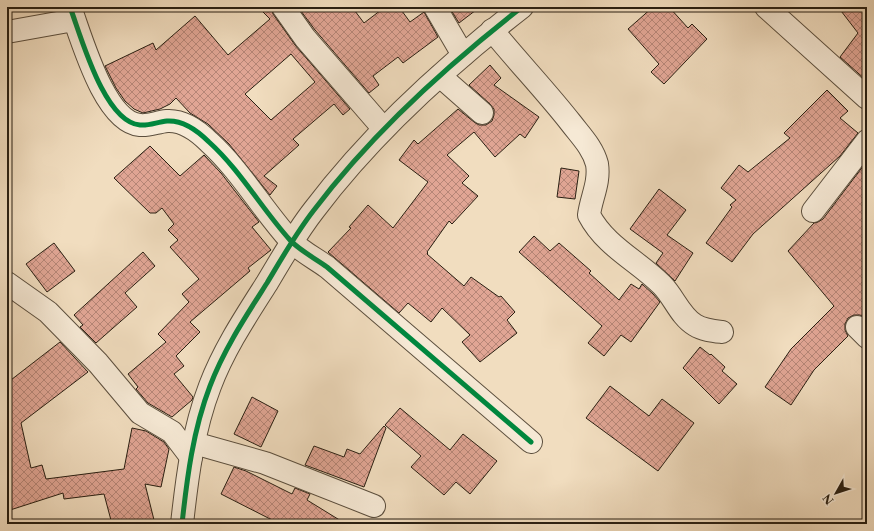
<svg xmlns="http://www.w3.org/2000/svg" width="874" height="531" font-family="'Libre Caslon Text',serif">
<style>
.building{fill:url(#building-cross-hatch);stroke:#291f12;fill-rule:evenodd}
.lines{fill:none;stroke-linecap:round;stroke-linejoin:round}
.minor-casing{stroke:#5b4e3d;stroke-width:24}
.tertiary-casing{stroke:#5b4e3d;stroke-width:24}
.minor{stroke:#f6e9d5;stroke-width:22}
.tertiary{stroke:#f6e9d5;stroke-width:22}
.cycleway-casing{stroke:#f6e9d5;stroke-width:8}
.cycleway{stroke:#00873e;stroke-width:5}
</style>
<defs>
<pattern id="building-cross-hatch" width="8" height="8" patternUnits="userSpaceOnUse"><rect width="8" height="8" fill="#e0a594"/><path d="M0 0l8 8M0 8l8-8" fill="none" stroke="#b68677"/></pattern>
</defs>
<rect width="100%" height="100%" fill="#f1ddbf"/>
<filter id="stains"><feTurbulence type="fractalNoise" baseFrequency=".005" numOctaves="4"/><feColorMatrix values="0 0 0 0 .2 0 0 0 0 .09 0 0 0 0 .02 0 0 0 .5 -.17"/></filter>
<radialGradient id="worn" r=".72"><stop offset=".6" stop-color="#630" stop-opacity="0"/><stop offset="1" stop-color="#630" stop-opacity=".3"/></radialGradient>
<path class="building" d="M258 7H271L273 14 295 45 350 109 343 115 334 104 293 139 299 145 264 176 277 186 270 195 229 144 208 124 190 113 176 98 170 104 160 109 143 113 134 109 125 101 116 88 105 66 153 43 156 50 195 16 228 55 270 19ZM291 54 315 82 271 120 245 94Z
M298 7H352L364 23 385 7H399L410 22 424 12 438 37 403 63 398 57 373 76 379 85 369 93 315 30Z
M449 7H480L459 23Z
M653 7H669L688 28 692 24 707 39 664 84 651 72 659 64 628 29Z
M838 7H867V81L840 57 858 33Z
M490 65 501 78 494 85 539 117 525 138 520 134 495 157 474 132 447 155 469 176 462 183 478 196 452 224 449 221 427 252 428 253 427 254 464 286 471 277 499 297 501 296 515 312 507 320 517 333 480 362 462 342 470 335 442 308 431 322 408 303 399 313 328 252 351 228 349 227 368 205 393 228 428 182 399 160 414 140 418 144 458 109 474 122 479 125H486L492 121 494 115V109L490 104 469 85Z
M827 90 848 111 840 118 858 133 840 156 753 234 732 262 706 243 732 207 730 205 736 200 721 188 739 165 748 172 790 138 784 133Z
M150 146 180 176 204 155 221 173 259 222 252 227 271 250 248 268 250 271 190 322 200 332 176 356 184 366 174 374 193 397 192 400 172 417 148 403 136 389 138 387 128 374 166 342 158 334 189 302 182 294 199 279 170 247 178 240 168 230 174 224 162 208 156 213H150L114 178Z
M867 161V316L866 318 860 315H854L848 318 845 324V330L848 336 814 370 791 405 765 387 791 349 834 306 788 251 814 223 818 222 823 219Z
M561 168 579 171 575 199 557 197Z
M659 189 686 210 667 235 693 253 675 281 656 263 663 253 630 229Z
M534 236 550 251 559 243 591 271 589 273 619 300 631 284 639 289 642 284 653 294 660 302 631 342 621 335 604 356 588 343 602 326 519 252Z
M54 243 75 271 47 292 26 264Z
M143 252 155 266 125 293 137 307 96 343 80 327 83 325 74 315Z
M60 342 88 372 21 423 31 468 42 465 46 479 124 469 132 428 146 431 164 442 169 449 161 487 145 484 155 524H112L104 494 64 499 63 493 7 511V383Z
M700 347 710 355 711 354 725 367 722 371 737 384 719 404 683 368Z
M610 386 649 416 662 399 694 423 658 471 586 418Z
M252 397 278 411 261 447 234 434Z
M400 408 450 450 463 434 497 461 470 494 456 482 444 495 411 467 421 456 385 425Z
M384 426 386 428 364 487 305 465 314 446 344 457 347 449 360 454Z
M234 467 246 471 292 494 295 488 310 494 307 500 346 524H280L221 494Z"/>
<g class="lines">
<g class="minor-casing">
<path id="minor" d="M70 7C81 36 104 122 140 125 149 126 157 122 167 121 183 120 198 131 209 142 240 170 262 209 290 240 299 250 316 259 327 267L531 442
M283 7 305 38 383 128
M435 7 463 55
M766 7 867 98
M492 30C518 62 546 91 571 123 581 136 593 148 597 164 600 183 591 198 589 215 605 246 638 261 662 285 674 297 680 316 695 325 703 330 713 331 722 332
M7 32 74 20
M440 76 482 113
M813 211 867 141
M7 283 48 312 98 363 140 413 172 432 191 457
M857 327 867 337
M194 443 265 463 374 506"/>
</g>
<g class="tertiary-casing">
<path id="tertiary" d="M182 524C187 478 193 430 210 386 224 349 246 316 267 283 282 258 296 233 314 210 372 133 445 67 522 7"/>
</g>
<use href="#minor" class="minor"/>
<use href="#tertiary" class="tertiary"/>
<g class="cycleway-casing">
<path id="cycleway" d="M70 7C81 36 104 122 140 125 149 126 157 122 167 121 183 120 198 131 209 142 240 170 262 209 290 240 299 250 316 259 327 267L531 442
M182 524C187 478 193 430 210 386 224 349 246 316 267 283 282 258 296 233 314 210 372 133 445 67 522 7"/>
</g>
<use href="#cycleway" class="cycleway"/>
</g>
<rect width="874" height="531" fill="none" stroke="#f1ddbf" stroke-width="24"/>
<rect x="8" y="8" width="858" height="515" fill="none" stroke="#291f12" stroke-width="2"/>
<rect x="12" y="12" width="850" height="507" fill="none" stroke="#291f12"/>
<g transform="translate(836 493) rotate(231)" stroke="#f6e9d5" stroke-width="3" paint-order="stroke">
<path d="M0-3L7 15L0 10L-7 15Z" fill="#291f12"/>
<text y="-6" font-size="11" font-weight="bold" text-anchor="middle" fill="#291f12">N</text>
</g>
<rect width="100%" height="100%" filter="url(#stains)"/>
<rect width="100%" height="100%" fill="url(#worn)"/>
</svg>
